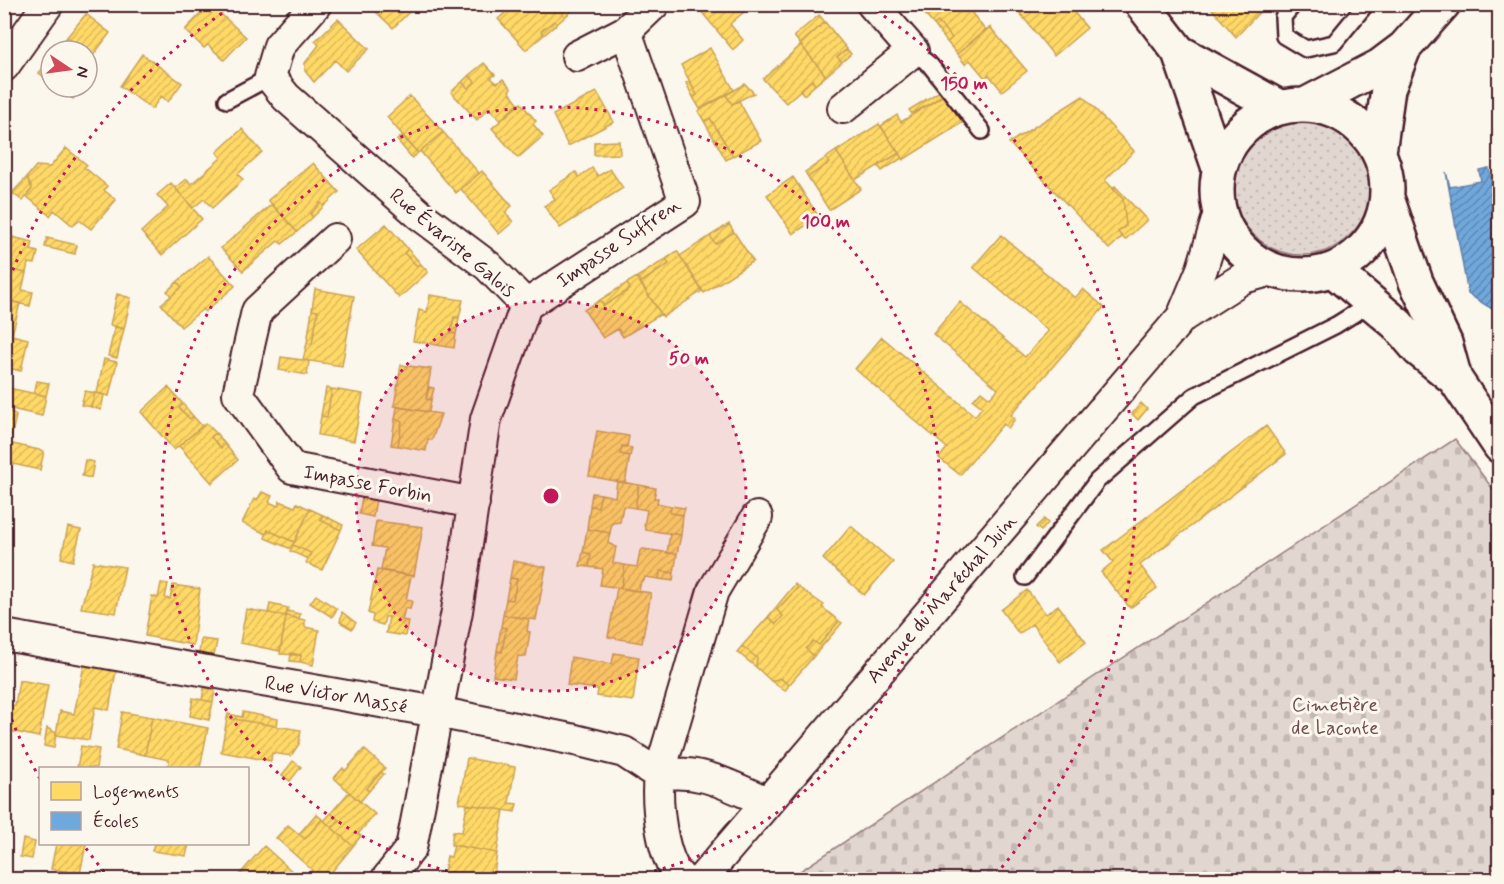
<svg xmlns="http://www.w3.org/2000/svg" width="1504" height="884" font-family="Mynerve,sans-serif">
<style>
.grass{fill:url(#grass-dots);stroke:#967b7e;stroke-width:1.5}
.cemetery{fill:url(#cemetery-stones);stroke:#967b7e;stroke-width:1.5}
.homes{fill:url(#homes-hatch);stroke:#c9a154;stroke-width:1.5}
.schools{fill:url(#schools-hatch);stroke:#647fa7;stroke-width:1.5}
.lines{fill:none;stroke-linecap:round;stroke-linejoin:round}
.service-casing{stroke:#4a1f2b;stroke-width:20}
.minor-casing{stroke:#4a1f2b;stroke-width:34}
.tertiary-casing{stroke:#4a1f2b;stroke-width:38}
.service{stroke:#fbf7ec;stroke-width:15}
.minor{stroke:#fbf7ec;stroke-width:30}
.tertiary{stroke:#fbf7ec;stroke-width:33}
.ring{fill:none;stroke:#c2185b;stroke-width:3;stroke-dasharray:3 6}
.labels{text-anchor:middle;stroke-width:6;stroke-linejoin:round;paint-order:stroke}
.street-label{font-size:20px;fill:#4a1f2b;stroke:#fbf7ec}
.park-label{font-size:20px;fill:#704d54;stroke:#fbf7ec}
.centre{fill:#c2185b;stroke:#fbf7ec;stroke-width:3}
.ring-label{font-size:18px;text-anchor:middle;font-weight:bold;fill:#c2185b;stroke:#fbf7ec;stroke-width:6;stroke-linejoin:round;paint-order:stroke}
</style>
<defs>
<pattern id="grass-dots" width="8" height="8" patternUnits="userSpaceOnUse" patternTransform="scale(1.5)"><rect width="8" height="8" fill="#e2d7d0"/><path d="M2 2h.1M6 6h.1" fill="none" stroke="#c3b8b3" stroke-width="1.8" stroke-linecap="round"/></pattern>
<pattern id="cemetery-stones" width="16" height="16" patternUnits="userSpaceOnUse" patternTransform="scale(1.5)"><rect width="16" height="16" fill="#e2d7d0"/><path d="M2 7V4a2 2 0 0 1 4 0v3zM10 15v-3a2 2 0 0 1 4 0v3z" fill="#c3b8b3"/></pattern>
<pattern id="homes-hatch" width="6" height="6" patternUnits="userSpaceOnUse" patternTransform="scale(1.5)"><rect width="6" height="6" fill="#ffd966"/><path d="M-1 1l2-2M0 6l6-6M5 7l2-2" fill="none" stroke="#dcba59"/></pattern>
<pattern id="schools-hatch" width="6" height="6" patternUnits="userSpaceOnUse" patternTransform="scale(1.5)"><rect width="6" height="6" fill="#6fa8dc"/><path d="M-1 1l2-2M0 6l6-6M5 7l2-2" fill="none" stroke="#5d88b3"/></pattern>
</defs>
<rect width="100%" height="100%" fill="#fbf7ec"/>
<filter id="ink" filterUnits="userSpaceOnUse"><feTurbulence type="fractalNoise" baseFrequency=".0167" numOctaves="2"/><feDisplacementMap in="SourceGraphic" scale="12" xChannelSelector="R" yChannelSelector="G"/><feConvolveMatrix kernelMatrix="1 2 1 2 8 2 1 2 1" color-interpolation-filters="sRGB"/></filter>
<g filter="url(#ink)">
<path class="grass" d="M1234 187a68 68 0 1 1 136 0a68 68 0 1 1-136 0Z"/>
<path class="cemetery" d="M1455 439 1499 497V879H788Z"/>
<path class="homes" d="M210 4 246 37 224 60 208 45 204 48 185 30Z
M383 4H388L396 12 401 8 398 4H417L393 28 376 12Z
M515 4H555L565 17 557 24 554 21 541 31 544 35 526 50 498 19Z
M555 4H579L565 17Z
M695 4H753L730 24 743 40 733 50Z
M918 4H941L926 16Z
M941 4H965L985 30 957 54 947 42 952 38 938 22 934 25 926 16Z
M1017 4H1067L1087 28 1054 56 1015 7Z
M1217 4H1267L1236 37 1212 9Z
M86 14 110 33 92 57 67 37Z
M819 15 825 22 800 44 794 36Z
M338 19 369 49 346 71 335 60 314 82 305 71V63L319 45 315 41Z
M554 21 557 24 544 35 541 31Z
M825 22 847 49 837 57 842 62 826 76 800 44Z
M938 22 952 38 947 42 934 25Z
M990 27 1027 71 1002 91 989 75 985 78 970 60 965 64 957 54Z
M67 37 84 51H57Z
M801 45 826 76 815 85 812 80 786 103 763 79Z
M710 48 734 90 700 109 693 97 697 95 681 65Z
M847 49 851 54 842 62 837 57Z
M142 54 182 83 168 102 161 96 152 109 120 86Z
M51 58V82L39 73Z
M484 63 495 75 491 78 497 83 503 79 511 88 509 91 519 104 500 120 489 108 477 120 451 92 462 82 468 88 475 82 469 75Z
M469 75 475 82 468 88 462 82Z
M812 80 815 85 804 95 800 90Z
M689 81 697 95 693 97 686 83Z
M745 84 754 93 732 104 726 95Z
M57 87H83L73 99Z
M940 91 944 95 912 114 909 110Z
M597 92 614 122 568 146 553 115Z
M726 95 732 104 739 101 761 141 733 156 710 118 704 121 698 111Z
M944 95 965 121 903 160 881 126 897 115 901 122Z
M410 96 443 132 418 153 387 117Z
M1083 96 1134 151 1105 180 1123 199 1126 226 1118 232 1122 237 1109 249 1009 143Z
M521 103 536 121 533 124 543 136 518 158 492 128Z
M710 118 733 156 726 160 704 121Z
M879 124 899 153 855 180 836 151Z
M242 129 262 152 238 174 243 180 212 208 204 199 193 208 175 188 187 179 191 184 221 158 217 152Z
M443 132 479 173 456 193 420 151Z
M402 136 418 153 412 158 397 140Z
M619 141 620 154 594 155V142Z
M66 148 87 165 84 167 107 186 104 190 116 200 91 229 79 220 73 226 54 210 50 216 26 196 32 189 27 177 36 166 50 167Z
M836 151 861 189 829 210 808 177 829 163 826 158Z
M899 153 902 158 882 171 878 166Z
M826 158 829 163 808 177 805 172Z
M313 163 339 192 324 206 321 203 310 214 313 217 297 232 268 200Z
M592 168 598 176 610 169 623 188 560 228 544 206 555 199 549 190 576 172 579 177Z
M482 171 512 206 505 212 513 222 499 234 461 189Z
M27 177 32 189 23 201 12 193Z
M793 177 819 217 793 234 767 195Z
M171 183 202 219 162 255 141 232 168 207 157 195Z
M1115 186 1147 220 1125 240 1118 232 1126 226 1123 199 1113 189Z
M321 203 324 206 313 217 310 214Z
M272 204 297 232 282 244 278 241 243 271 221 248Z
M386 224 408 249 404 253 417 266 420 263 428 272 399 298 356 250Z
M729 224 734 232 715 244 710 236Z
M734 232 753 261 704 293 680 256 710 236 715 244Z
M4 235 33 242 31 250 38 252 35 264 28 263 26 273 4 268Z
M1001 235 1075 298 1083 289 1104 307 1011 415 1015 419 1008 428 1003 424 960 475 939 458 947 448 855 369 882 337 975 416 982 407 973 400 981 391 990 398 998 389 933 334 960 302 1025 357 1048 331 973 267Z
M47 238 77 245 75 254 45 247Z
M408 249 420 263 417 266 404 253Z
M677 251 702 291 663 317 640 283 669 264 666 259Z
M208 256 235 286 205 312 203 309 181 327 161 304 182 287 177 282Z
M666 259 669 264 640 283 637 277Z
M4 268 26 273 22 290 33 292 30 306 4 300Z
M637 277 661 314 623 337 618 329 603 338 584 310 600 300 604 306 630 289 627 283Z
M177 282 182 287 171 296 167 291Z
M627 283 630 289 604 306 600 300Z
M315 289 354 296 342 366 303 360 307 343 312 344 318 311 312 310Z
M117 294 131 298 124 329 110 325Z
M430 295 463 300 459 318 454 317 451 333 456 334 454 348 413 341 419 310 427 312Z
M4 300 20 303 12 335 4 333Z
M312 310 318 311 312 344 307 343Z
M454 317 459 318 456 334 451 333Z
M115 327 124 329 117 358 108 356Z
M4 333 28 339 21 371 4 367Z
M281 357 309 361 307 375 279 370Z
M104 359 117 362 109 396 97 393Z
M401 365 431 369 426 399 431 400 429 412 394 406Z
M37 381 49 383 46 396 34 393Z
M4 387 46 396 42 416 7 408 16 416 10 443 4 442Z
M168 387 183 404 179 408 190 419 193 416 202 426 174 450 141 412Z
M429 387 434 388 431 400 426 399Z
M326 388 332 389 327 417 321 416Z
M332 389 363 394 354 441 318 435 321 416 327 417Z
M85 391 95 393 91 407 81 405Z
M95 393 104 395 101 410 91 407Z
M1141 403 1147 409 1138 420 1132 414Z
M183 404 193 416 190 419 179 408Z
M397 407 441 414 432 440 428 439 426 451 398 446 402 421 395 419Z
M395 419 402 421 398 446 391 445Z
M206 423 216 433 211 437 221 448 225 444 238 460 212 483 179 446Z
M1266 426 1286 454 1140 565 1157 588 1130 608 1101 572 1113 562 1103 550Z
M597 431 629 436 627 447 622 446 620 454 630 456 625 483 589 476Z
M216 433 225 444 221 448 211 437Z
M4 442 44 451 40 470 4 462Z
M622 446 632 448 630 456 620 454Z
M85 460 94 462 91 478 82 476Z
M617 481 639 485 635 508 623 506 620 522 612 523 610 533 587 529 590 506 598 507 601 494 615 497Z
M639 485 656 488 654 498H658L657 503 671 506 670 513 683 515 681 535 646 530 644 526 647 510 635 508Z
M262 492 272 496 269 502 278 506 280 501 295 507 297 503 310 509 294 542 268 530 266 534 242 523 254 499 257 500Z
M592 493 601 494 598 507 590 506Z
M362 497 376 499 373 517 359 514Z
M671 506 685 508 683 515 670 513Z
M310 509 323 515 320 520 341 530 322 570 306 563 311 553 293 545Z
M323 515 343 525 341 530 320 520Z
M1044 519 1048 523 1041 531 1036 527Z
M376 521 423 527 414 576 381 570 385 548 372 546Z
M851 526 893 562 864 595 823 559Z
M68 527 81 530 73 561 61 558Z
M587 529 610 533 608 543 616 547 613 563 625 565 621 588 600 585 603 569 589 567 591 554 583 552Z
M268 530 294 542 291 549 265 538Z
M670 533 681 535 677 554 667 553Z
M293 545 311 553 308 559 290 551Z
M643 549 677 554 674 573 660 571 659 579 645 577 644 581H641L639 591 621 588 625 565 637 567 640 551Z
M583 552 591 554 589 567 580 566Z
M513 561 546 567 536 620 503 615 506 599 513 600 517 579 510 578Z
M93 562 125 567 116 613 81 608Z
M377 570 411 576 406 600 412 601 410 609 405 608 402 620 408 621 405 636 386 633 389 617H385L383 625 372 622 373 615 368 613Z
M660 571 674 573 673 581 659 579Z
M510 578 517 579 513 600 506 599Z
M161 583 168 584 165 598 170 599 173 585 200 589 193 645 145 636 152 596 158 598Z
M795 584 798 587 777 610 783 616 776 624 768 617Z
M798 587 824 605 822 607 839 621 819 645 813 641 806 649 814 656 789 685 780 678 771 681 756 667 757 658 742 646 768 617 776 624 783 616 777 610Z
M617 588 651 593 642 643 608 637Z
M1027 590 1046 614 1058 605 1086 642 1060 662 1032 624 1019 634 1001 610Z
M316 595 337 609 332 617 310 603Z
M270 604 288 608 286 616 268 613Z
M246 609 286 616 280 651 240 643Z
M287 611 300 614 299 619 286 616Z
M342 612 356 623 352 629 340 622Z
M503 615 529 619 527 631 530 632 526 657 518 656 514 679 493 676 497 651 502 652 506 628 501 627Z
M286 616 305 620V627L319 630 313 665 300 662 301 655 280 654Z
M839 621 842 623 814 656 806 649 813 641 819 645Z
M501 627 506 628 502 652 497 651Z
M201 639 217 641 214 656 199 653Z
M742 646 757 658 756 667 737 652Z
M291 653 301 655 300 662 290 661Z
M614 653 639 657 633 701 597 696 598 689 567 685 571 657 612 664Z
M84 665 116 671 109 710 95 707 89 740 56 735 60 711 74 714Z
M780 678 789 685 785 691 771 681Z
M19 680 48 685 39 737 5 730 9 705 15 706Z
M204 688 215 690 213 702 202 700Z
M193 698 213 702 209 720 190 716Z
M122 712 152 717 145 755 116 749Z
M243 712 278 719 277 726 227 718 228 714 242 717Z
M152 717 208 728 200 768H168L169 760 145 755Z
M227 718 301 730 299 744 291 756 272 753 271 761 221 752Z
M47 728 56 733 54 748 44 746Z
M81 746 99 749 96 768H77Z
M364 749 385 768 366 789 369 791 360 802 334 778 343 768 345 771Z
M467 758 515 767 509 803 517 804 515 812 459 803Z
M293 761 301 767 290 781 282 775Z
M381 772 384 774 369 791 366 789Z
M349 792 375 814 358 834 361 836 353 846 332 828 339 820 331 813Z
M467 804 504 810 497 853 451 845 453 831 462 832Z
M331 813 339 820 332 828 324 821Z
M316 814 322 819 305 839 299 834Z
M322 819 353 846 325 880H304L312 870 276 838 288 825 305 839Z
M23 839 35 842 32 859 20 857Z
M56 844H86L80 874 51 869Z
M154 844H189L186 856 152 851Z
M454 845 497 853 493 880H448L449 873 444 872 447 856 451 857Z
M264 846 295 874 290 880H235Z
M59 870 80 874V880H57Z"/>
<path class="schools" d="M1489 168 1491 180 1500 178V314L1468 294 1446 172 1450 187 1481 181 1479 170Z"/>
<g class="lines">
<g class="service-casing">
<path id="service" d="M1294 4 1283 17 1284 36 1306 49 1334 43 1366 4
M913 51 930 65 982 131
M227 100 270 77
M1025 577 1097 481 1194 396 1336 325 1373 302"/>
</g>
<g class="minor-casing">
<path id="minor" d="M316 4 279 46 270 77 286 97 420 215 488 266 526 305 486 419 457 611 411 848 386 880
M577 56 626 31
M4 66 48 4
M843 108 913 51 872 4
M335 239 257 311 238 394 292 468 474 503
M526 305 685 202 626 31 654 4
M1182 317 1202 269 1219 213
M4 635 437 712 575 740 624 752 659 775 713 591 757 517
M683 880C661 861 656 802 659 775 702 768 729 786 767 802
M701 880 1182 317 1243 278 1272 270"/>
</g>
<g class="tertiary-casing">
<path id="tertiary" d="M1142 4 1179 52 1219 168
M1179 52 1279 107
M1307 104 1380 66 1404 48 1443 4
M1217 190a85 85 0 1 1 170 0a85 85 0 1 1-170 0Z
M1379 152 1388 89 1404 48
M1387 198 1416 282 1445 343 1455 379 1500 446
M1333 270 1397 324 1419 350 1455 379"/>
</g>
<use href="#service" class="service"/>
<use href="#minor" class="minor"/>
<use href="#tertiary" class="tertiary"/>
</g>
</g>
<circle cx="551" cy="496" r="195" fill="#c2185b" fill-opacity=".12"/>
<g class="ring">
<circle cx="551" cy="496" r="195"/>
<path d="M483 879A389 389 0 1 1 619 879"/>
<path d="M110 879A584 584 0 0 1 85 847M40 779A584 584 0 0 1 6 705M6 287A584 584 0 0 1 233 6M869 6A584 584 0 0 1 992 879"/>
</g>
<g class="labels">
<g class="street-label">
<text transform="translate(453 242) rotate(40)" y="7">Rue Évariste Galois</text>
<text transform="translate(618 242) rotate(-34)" y="7">Impasse Suffren</text>
<text transform="translate(368 483) rotate(11)" y="7">Impasse Forbin</text>
<text transform="translate(941 598) rotate(-49)" y="7">Avenue du Maréchal Juin</text>
<text transform="translate(336 694) rotate(10)" y="7">Rue Victor Massé</text>
</g>
<g class="park-label">
<text x="1335" y="711">Cimetière<tspan x="1335" dy="23">de Laconte</tspan></text>
</g>
</g>
<circle cx="551" cy="496" r="9" class="centre"/>
<g class="ring-label">
<text x="964" y="89">150 m</text>
<text x="826" y="227">100 m</text>
<text x="689" y="364">50 m</text>
</g>
<rect width="1504" height="884" fill="none" stroke="#fbf7ec" stroke-width="24"/>
<rect x="12" y="12" width="1480" height="860" fill="none" stroke="#4a1f2b" stroke-width="2" filter="url(#ink)"/>
<rect x="39" y="767" width="210" height="78" fill="#fbf7ec" stroke="#b4a19f" stroke-width="1.5"/>
<rect x="51" y="782" width="30" height="18" fill="#ffd966" stroke="#b4a19f" stroke-width="1.5"/>
<text x="93" y="797" font-size="18" fill="#4a1f2b">Logements</text>
<rect x="51" y="812" width="30" height="18" fill="#6fa8dc" stroke="#b4a19f" stroke-width="1.5"/>
<text x="93" y="827" font-size="18" fill="#4a1f2b">Écoles</text>
<g transform="translate(69 69) rotate(103)"><circle r="28" fill="#fbf7ec" stroke="#b4a19f" stroke-width="1.5"/>
<path d="M0-4.5L10 22L0 15L-10 22Z" fill="#d1495b"/>
<text y="-9" font-size="16" font-weight="bold" text-anchor="middle" fill="#4a1f2b">N</text>
</g>
</svg>
